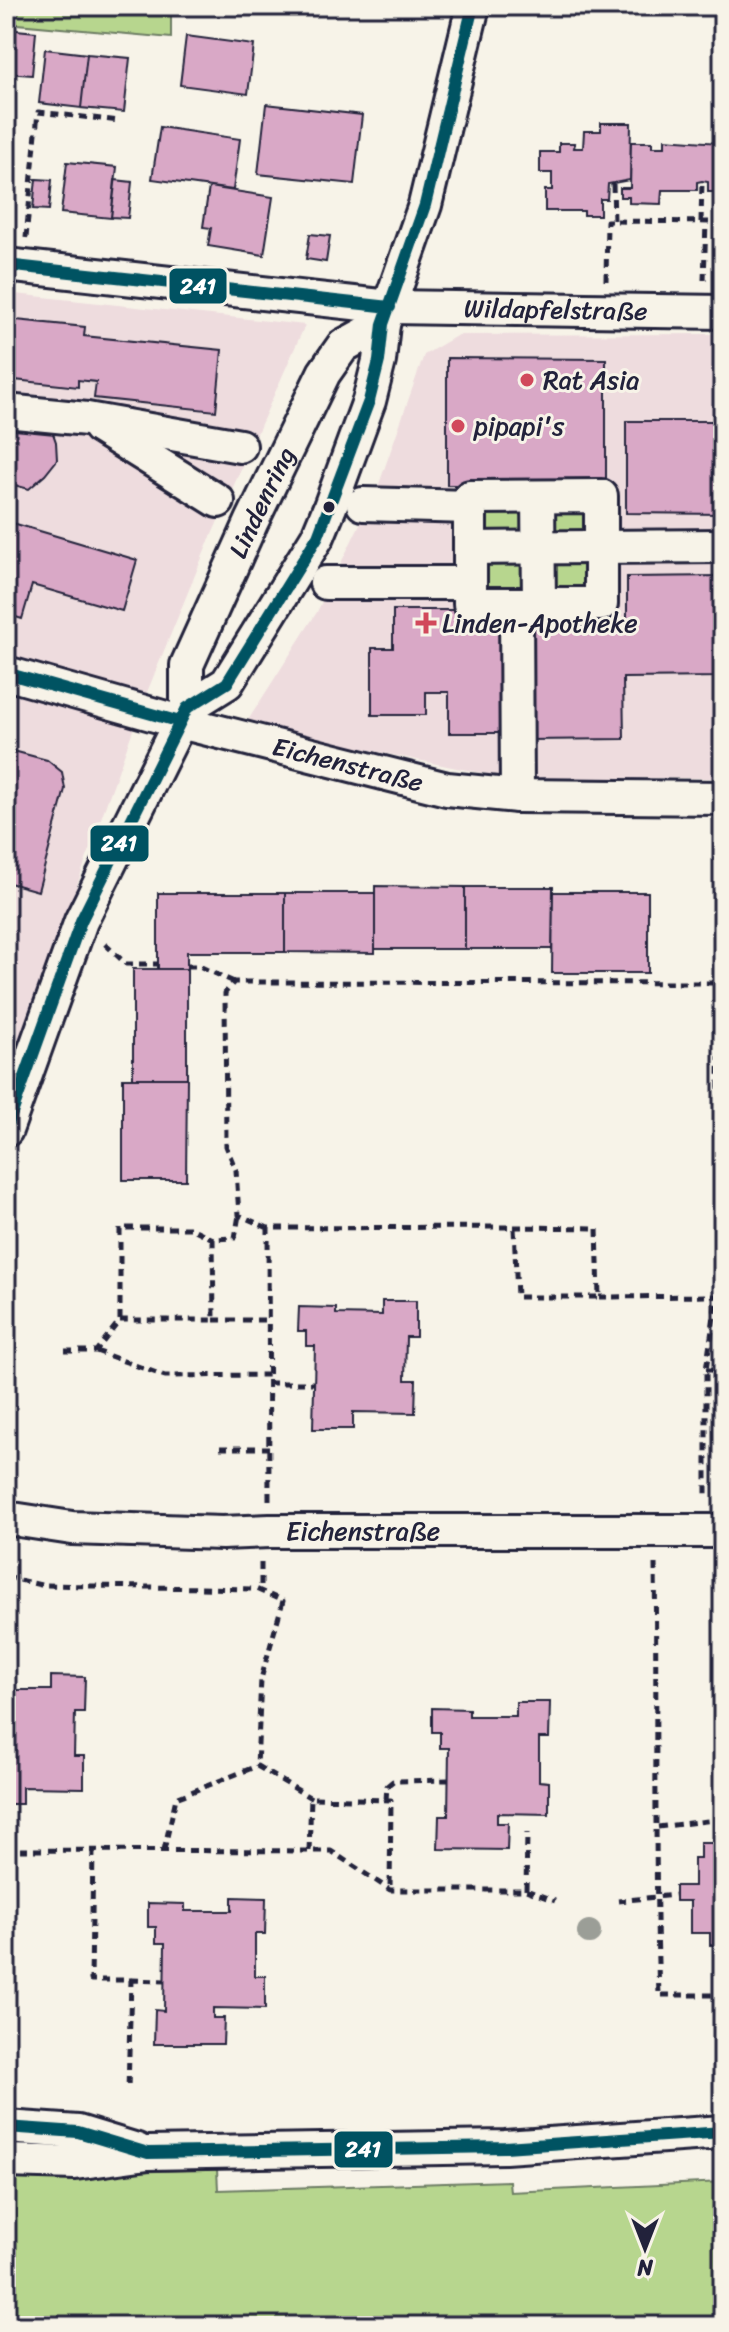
<svg xmlns="http://www.w3.org/2000/svg" width="729" height="2332" font-family="Sriracha,sans-serif">
<style>
.built{fill:#eedcde}
.green{fill:#b7d68e;stroke:#6c7c64;stroke-width:2}
.building{fill:#d9a8c6;stroke:#22223b;stroke-width:2}
.lines{fill:none;stroke-linecap:round;stroke-linejoin:round}
.street-casing{stroke:#22223b;stroke-width:38}
.path{stroke:#22223b;stroke-width:5;stroke-dasharray:8 6;stroke-linecap:butt}
.street{stroke:#f7f3e8;stroke-width:32}
.bus-1-casing{stroke:#f7f3e8;stroke-width:18}
.bus-1{stroke:#005262;stroke-width:12}
.tree{fill:#9b9e97}
.poi-dot{fill:#d1495b;stroke:#f7f3e8;stroke-width:3}
.bus-dot{fill:#22223b;stroke:#f7f3e8;stroke-width:3}
.labels{text-anchor:middle;stroke-width:6;stroke-linejoin:round;paint-order:stroke}
.street-label{font-size:26px;fill:#22223b;stroke:#f7f3e8}
.poi-label{font-size:26px;fill:#22223b;stroke:#f7f3e8;text-anchor:start}
.line-badge{stroke:#f7f3e8;stroke-width:3}
.badge-label{font-size:22px;text-anchor:middle;font-weight:bold;fill:#fff}
</style>
<rect width="100%" height="100%" fill="#f7f3e8"/>
<filter id="ink" filterUnits="userSpaceOnUse"><feTurbulence type="fractalNoise" baseFrequency=".0125" numOctaves="2"/><feDisplacementMap in="SourceGraphic" scale="16" xChannelSelector="R" yChannelSelector="G"/><feConvolveMatrix kernelMatrix="1 2 1 2 8 2 1 2 1" color-interpolation-filters="sRGB"/></filter>
<g filter="url(#ink)">
<path class="built" d="M6 293 305 325 206 548 143 702 6 1082Z
M723 334V778H506L245 725 317 612 378 487 424 355 458 335Z"/>
<path class="green" d="M6 6H171V38L6 23Z
M481 509H592L593 595 482 596Z
M217 2169 218 2190 509 2181 510 2192 723 2182V2326H6V2176Z"/>
<path class="building" d="M6 29 36 32 32 75 6 73Z
M186 36 254 45 248 94 180 85Z
M45 49 87 54 81 108 39 103Z
M87 54 130 58 124 112 81 108Z
M266 104 362 115 354 184 258 174Z
M601 123H631L630 180 608 184 607 199H600V215H584V211H545V190H552V173H540V152H559V143H575L574 148H583L584 131H601Z
M160 127 240 139 233 190 152 179Z
M719 134H723V192H708V182L702 181 697 182V190H662L661 204 629 203V197H620V188H630L631 142H652V147H665V139L719 143Z
M67 162 117 167 111 218 61 213Z
M36 179 52 180 49 210 33 209Z
M115 180 132 182 128 218 111 217Z
M209 187 273 197 264 255 208 246 211 228 203 227Z
M310 234 330 236 326 262 306 259Z
M6 319 85 327 84 336 222 350 216 411 94 398 96 382 78 380V387L6 379Z
M447 358 606 359V485H447Z
M626 421H723V514L626 513Z
M6 422 50 425 56 442 57 460 45 475 29 489 6 483Z
M6 521 137 560 122 611 32 585 22 619 6 614Z
M723 576V677L623 678 624 739 527 740 526 628 627 627V577Z
M393 610H461V625H505V733H449V692H426V715H372V648H393Z
M6 749 47 760 62 772 65 789 38 891 6 882Z
M375 886 465 887V949H375Z
M465 887H553L552 949H465Z
M553 892H648V973H552Z
M158 893H285V952H187V969H158Z
M285 893H375V953L285 952Z
M133 969H187V1078H133Z
M123 1078H187L186 1180H123Z
M382 1301H416V1337H406L405 1380H416L415 1413 353 1412V1429H313L315 1346H306V1331H298L299 1307 336 1308V1314L382 1315Z
M51 1676 85 1677 84 1712H75L74 1756H84V1788L22 1787V1804H6V1690H51Z
M516 1702H550L549 1738H539V1781L549 1782V1814L497 1813V1823H508L507 1850 438 1849 439 1816H448L449 1748H440V1732H432V1708L469 1709V1716H516Z
M700 1843H723V1945H710V1933H690V1901H675V1886H694V1858H700Z
M232 1897 266 1898 265 1934H255V1976H265V2009L213 2008V2018H224L223 2044H154L155 2010 164 2011 165 1943H156V1927H148V1903L185 1904V1911H232Z"/>
<g class="lines">
<g class="street-casing">
<g id="street">
<path id="s1" d="M6 265 390 307 723 312"/>
<path d="M6 411 87 419 240 446"/>
<path d="M99 427 218 501"/>
<path d="M601 496V604H470V497Z"/>
<path d="M538 497 539 604"/>
<path d="M363 504 470 507"/>
<path d="M470 548 723 546"/>
<path d="M326 583H470"/>
<path d="M516 604 517 796"/>
<path id="s2" d="M6 673 180 722 447 789 517 796 723 798"/>
<path d="M187 708 227 683 318 536 330 507 369 401 379 361 383 324 425 205 473 6"/>
<path id="s3" d="M6 1130 81 921 187 708V665L252 521 324 373 343 346 383 324"/>
<path id="s4" d="M6 1518 72 1528 222 1533 270 1531H723"/>
<path d="M6 2127 78 2132 137 2150"/>
<path d="M6 2161 75 2163 148 2153 505 2147 723 2132"/>
</g>
</g>
<path class="path" d="M613 184 614 221
M701 222 702 181
M26 238 38 112 120 121
M704 280 706 222
M606 281 607 221 723 222
M105 944 126 964H158
M187 966H199L234 982
M722 983 723 881
M514 1227 597 1228 599 1297H517Z
M268 1228 239 1215 236 1170 226 1146 225 993 234 982 720 983 717 1296
M599 1297 717 1296 706 1370V1498
M120 1320V1228H191L213 1239
M214 1320H267
M65 1351H96L120 1320H214L213 1239 235 1238 239 1215
M96 1351 165 1376 268 1375
M706 1370H723
M268 1383H314
M220 1448H269
M269 1500 268 1228 514 1227
M261 1563V1590
M655 1564C657 1708 654 1852 659 1995H723
M6 1577 41 1585 256 1589 283 1601 261 1679 257 1766
M386 1800 387 1786 393 1781 448 1780
M658 1827 723 1819
M6 1850 331 1851 390 1890H526L555 1901
M93 1850 91 1980H131L128 2090
M164 1850 176 1798 257 1766 311 1798
M309 1851 311 1798 391 1800 390 1889
M526 1890 527 1833
M618 1901 675 1895
M131 1980 164 1981"/>
<use href="#street" class="street"/>
<g class="bus-1-casing">
<path id="bus-1" d="M6 265 390 307
M6 673 180 722
M6 1130 81 921 187 708 227 683 318 536 369 401 379 361 383 324 425 205 473 6
M6 2127 78 2132 148 2153 505 2147 723 2132"/>
</g>
<use href="#bus-1" class="bus-1"/>
</g>
<circle class="tree" cx="589" cy="1932" r="12"/>
</g>
<g class="poi-dot">
<circle cx="527" cy="380" r="8"/>
<circle cx="458" cy="426" r="8"/>
<path d="M422 611h8v8h8v8h-8v8h-8v-8h-8v-8h8z"/>
</g>
<circle class="bus-dot" cx="329" cy="507" r="7"/>
<g class="labels">
<g class="street-label">
<text dy="9" stroke="none"><textPath href="#s1" startOffset="552">Wildapfelstraße</textPath></text>
<text dy="9" stroke="none"><textPath href="#s3" startOffset="682">Lindenring</textPath></text>
<text dy="9" stroke="none"><textPath href="#s2" startOffset="354">Eichenstraße</textPath></text>
<text dy="9" stroke="none"><textPath href="#s4" startOffset="358">Eichenstraße</textPath></text>
</g>
<g class="poi-label">
<text x="543" y="389">Rat Asia</text>
<text x="474" y="435">pipapi's</text>
<text x="442" y="632">Linden-Apotheke</text>
</g>
</g>
<g class="line-badge">
<rect x="168" y="267" width="60" height="38" rx="8" fill="#005262"/>
<rect x="89" y="824" width="61" height="39" rx="8" fill="#005262"/>
<rect x="333" y="2130" width="61" height="39" rx="8" fill="#005262"/>
</g>
<g class="badge-label">
<text x="198" y="294">241</text>
<text x="119" y="851">241</text>
<text x="363" y="2157">241</text>
</g>
<rect width="729" height="2332" fill="none" stroke="#f7f3e8" stroke-width="32"/>
<rect x="16" y="16" width="697" height="2300" fill="none" stroke="#22223b" stroke-width="3" filter="url(#ink)"/>
<g transform="translate(645 2248) rotate(180)" stroke="#f7f3e8" stroke-width="6" paint-order="stroke">
<path d="M0-6L14 30L0 20L-14 30Z" fill="#22223b"/>
<text y="-12" font-size="22" font-weight="bold" text-anchor="middle" fill="#22223b">N</text>
</g>
</svg>
